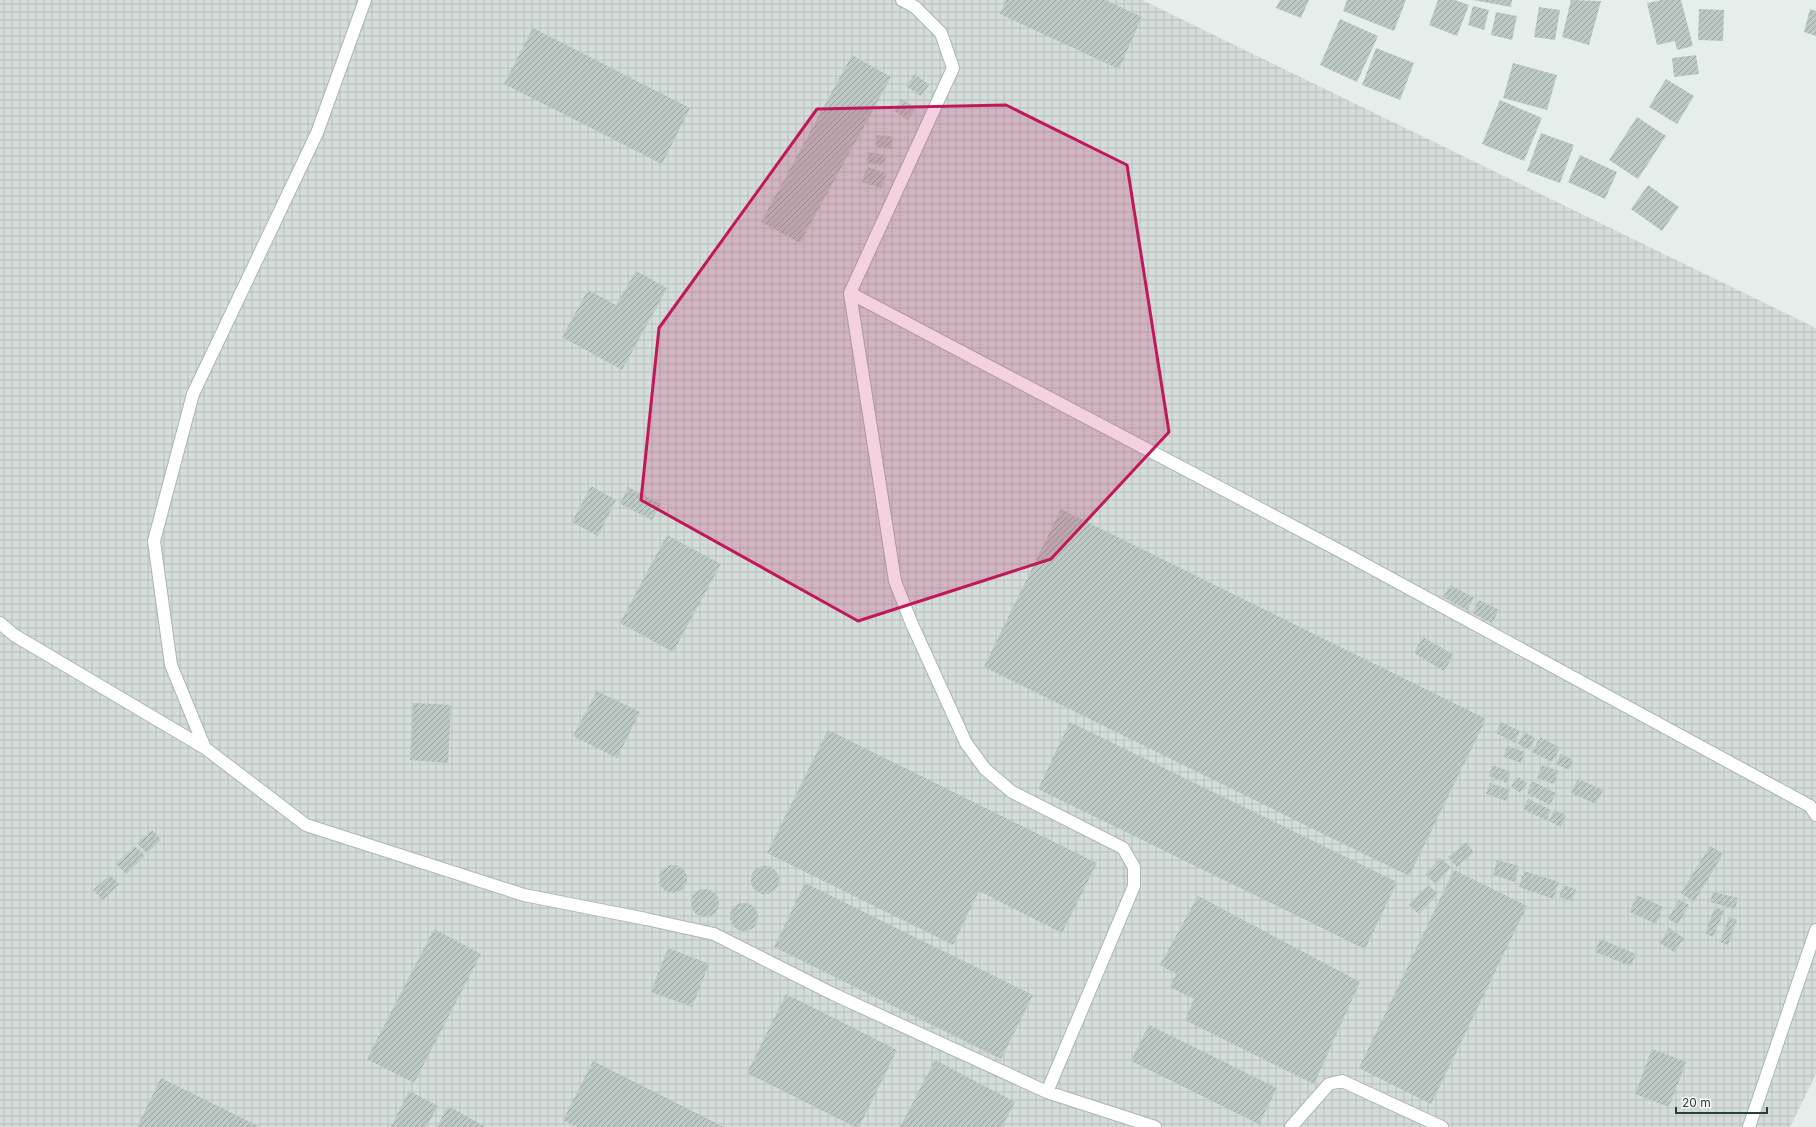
<svg xmlns="http://www.w3.org/2000/svg" width="1816" height="1127" font-family="Inter,sans-serif">
<style>
.industrial{fill:url(#industrial-grid)}
.building{fill:url(#building-hatch)}
.lines{fill:none;stroke-linecap:round;stroke-linejoin:round}
.service-casing{stroke:#a9b6b2;stroke-width:14}
.service{stroke:#fff;stroke-width:12}
.marked{fill:#c2185b;fill-opacity:0.2;stroke:#c2185b;stroke-width:3;stroke-linejoin:round}
</style>
<defs>
<pattern id="industrial-grid" width="8" height="8" patternUnits="userSpaceOnUse"><rect width="8" height="8" fill="#d4ddda"/><path d="M0 4h8M4 0v8" fill="none" stroke="#b6bfbc"/></pattern>
<pattern id="building-hatch" width="6" height="6" patternUnits="userSpaceOnUse"><rect width="6" height="6" fill="#bcc8c4"/><path d="M-1 1l2-2M0 6l6-6M5 7l2-2" fill="none" stroke="#99a4a0"/></pattern>
</defs>
<rect width="100%" height="100%" fill="#e6eeeb"/>
<path class="industrial" d="M0 0H1142L1816 328V1074L1790 1127H0Z"/>
<path class="building" d="M1006 0H1105L1142 17 1119 69 1000 14Z
M1280 0H1309L1301 18 1276 8Z
M1347 0H1406L1394 31 1343 11Z
M1438 0H1455L1469 5 1457 36 1429 25Z
M1473 0H1512L1511 7Z
M1571 0 1601 1 1589 45 1562 37Z
M1661 0H1681L1693 46 1677 50 1675 41 1657 45 1647 3Z
M1473 6 1489 10 1484 30 1468 25Z
M1539 7 1560 10 1555 40 1534 37Z
M1699 9 1724 10 1723 41 1698 40Z
M1810 9 1816 11V36L1804 32Z
M1496 12 1517 16 1512 40 1491 35Z
M1340 19 1378 36 1357 82 1320 65Z
M533 28 690 108 662 164 504 84Z
M1376 48 1414 63 1400 100 1362 85Z
M852 55 891 77 800 243 761 222Z
M1696 55 1699 74 1674 77 1672 58Z
M1513 63 1557 75 1547 110 1503 98Z
M915 74 929 85 921 96 906 86Z
M1666 79 1694 96 1677 124 1649 107Z
M902 99 916 108 908 120 894 111Z
M1500 100 1542 118 1524 161 1482 144Z
M1637 117 1666 136 1638 179 1609 160Z
M1541 133 1574 145 1560 183 1527 171Z
M877 135 893 137 891 149 875 147Z
M868 152 886 155 885 166 866 163Z
M1580 155 1617 172 1605 199 1568 182Z
M867 167 887 173 881 188 862 182Z
M1648 185 1679 207 1662 231 1631 209Z
M636 271 667 288 622 370 562 337 588 290 616 305Z
M591 486 616 500 598 536 572 522Z
M628 487 661 504 652 520 620 504Z
M1061 509 1486 719 1409 876 984 667Z
M667 535 721 564 673 652 620 623Z
M1450 585 1474 598 1467 610 1443 597Z
M1479 600 1499 610 1492 623 1472 613Z
M1423 637 1454 655 1444 671 1414 653Z
M597 691 640 712 617 758 573 736Z
M413 703 451 705 448 763 410 760Z
M1070 722 1397 882 1365 949 1038 789Z
M1501 722 1520 731 1515 743 1496 733Z
M828 730 1097 863 1062 933 979 891 953 945 767 853Z
M1524 732 1535 738 1529 750 1518 744Z
M1540 737 1560 748 1552 762 1532 752Z
M1507 746 1525 752 1521 763 1504 757Z
M1561 754 1573 760 1569 770 1556 764Z
M1492 765 1511 772 1507 783 1489 776Z
M1542 765 1559 771 1554 784 1537 778Z
M1518 777 1527 783 1520 793 1511 786Z
M1578 779 1603 790 1596 804 1571 793Z
M1532 781 1556 793 1550 805 1527 793Z
M1490 783 1510 790 1506 801 1486 794Z
M1528 799 1551 810 1546 820 1523 809Z
M1554 810 1566 815 1561 827 1549 821Z
M152 830 161 840 147 853 137 843Z
M1466 842 1474 852 1457 867 1448 857Z
M135 846 145 856 126 874 116 864Z
M1710 846 1723 854 1694 902 1681 893Z
M1440 858 1451 867 1436 884 1425 875Z
M1497 860 1519 866 1515 882 1493 875Z
M659 879a14 14 0 1 1 28 0a14 14 0 1 1-28 0Z
M751 880a14 14 0 1 1 28 0a14 14 0 1 1-28 0Z
M1454 870 1527 906 1431 1104 1359 1068Z
M1524 871 1559 882 1553 899 1519 887Z
M110 875 119 884 103 900 93 890Z
M805 883 1033 995 1001 1059 774 947Z
M1428 885 1438 894 1419 914 1409 905Z
M1563 885 1576 889 1572 901 1559 897Z
M691 903a14 14 0 1 1 28 0a14 14 0 1 1-28 0Z
M1713 892 1738 898 1735 909 1710 902Z
M1637 895 1663 907 1656 924 1630 912Z
M1198 896 1360 982 1314 1084 1185 1020 1194 999 1170 987 1176 974 1160 965Z
M1679 900 1689 905 1678 924 1668 919Z
M730 917a14 14 0 1 1 28 0a14 14 0 1 1-28 0Z
M1715 907 1724 911 1713 937 1705 933Z
M1729 917 1737 920 1728 945 1720 942Z
M1669 928 1684 938 1674 952 1660 943Z
M434 929 481 954 414 1083 367 1059Z
M1600 939 1636 954 1631 966 1595 952Z
M668 948 709 964 692 1007 651 992Z
M786 994 897 1050 859 1127H855L747 1073Z
M1149 1025 1277 1088 1259 1124 1131 1061Z
M1652 1049 1686 1062 1669 1107 1635 1094Z
M935 1060 1015 1102 1002 1127H900Z
M593 1061 724 1127H577L563 1120Z
M161 1078 260 1127H137Z
M409 1091 438 1106 426 1127H391Z
M448 1106 486 1127H437Z"/>
<g class="lines">
<g class="service-casing">
<path id="service" d="M365 0 317 133 193 394 154 541 171 665 205 748 306 825 524 895 646 919 714 934 833 994 1047 1092 1155 1127
M902 0 915 7 941 33 953 68 850 293 895 581 911 622 966 743 985 769 1012 792 1123 848 1134 867V886L1047 1092
M850 293 1342 552 1810 806 1816 815
M0 623 14 635 205 748
M1291 1127 1329 1084 1342 1081 1442 1127
M1749 1127 1816 930"/>
</g>
<use href="#service" class="service"/>
</g>
<path class="marked" d="M1006 105 1127 165 1169 432 1051 559 858 621 641 500 659 328 817 109Z"/>
<path d="M1676 1107v6h91v-6" fill="none" stroke="#273e39" stroke-width="2"/>
<text x="1682" y="1107" font-size="12" fill="#273e39" stroke="#f7faf8" stroke-width="3" paint-order="stroke">20 m</text>
</svg>
